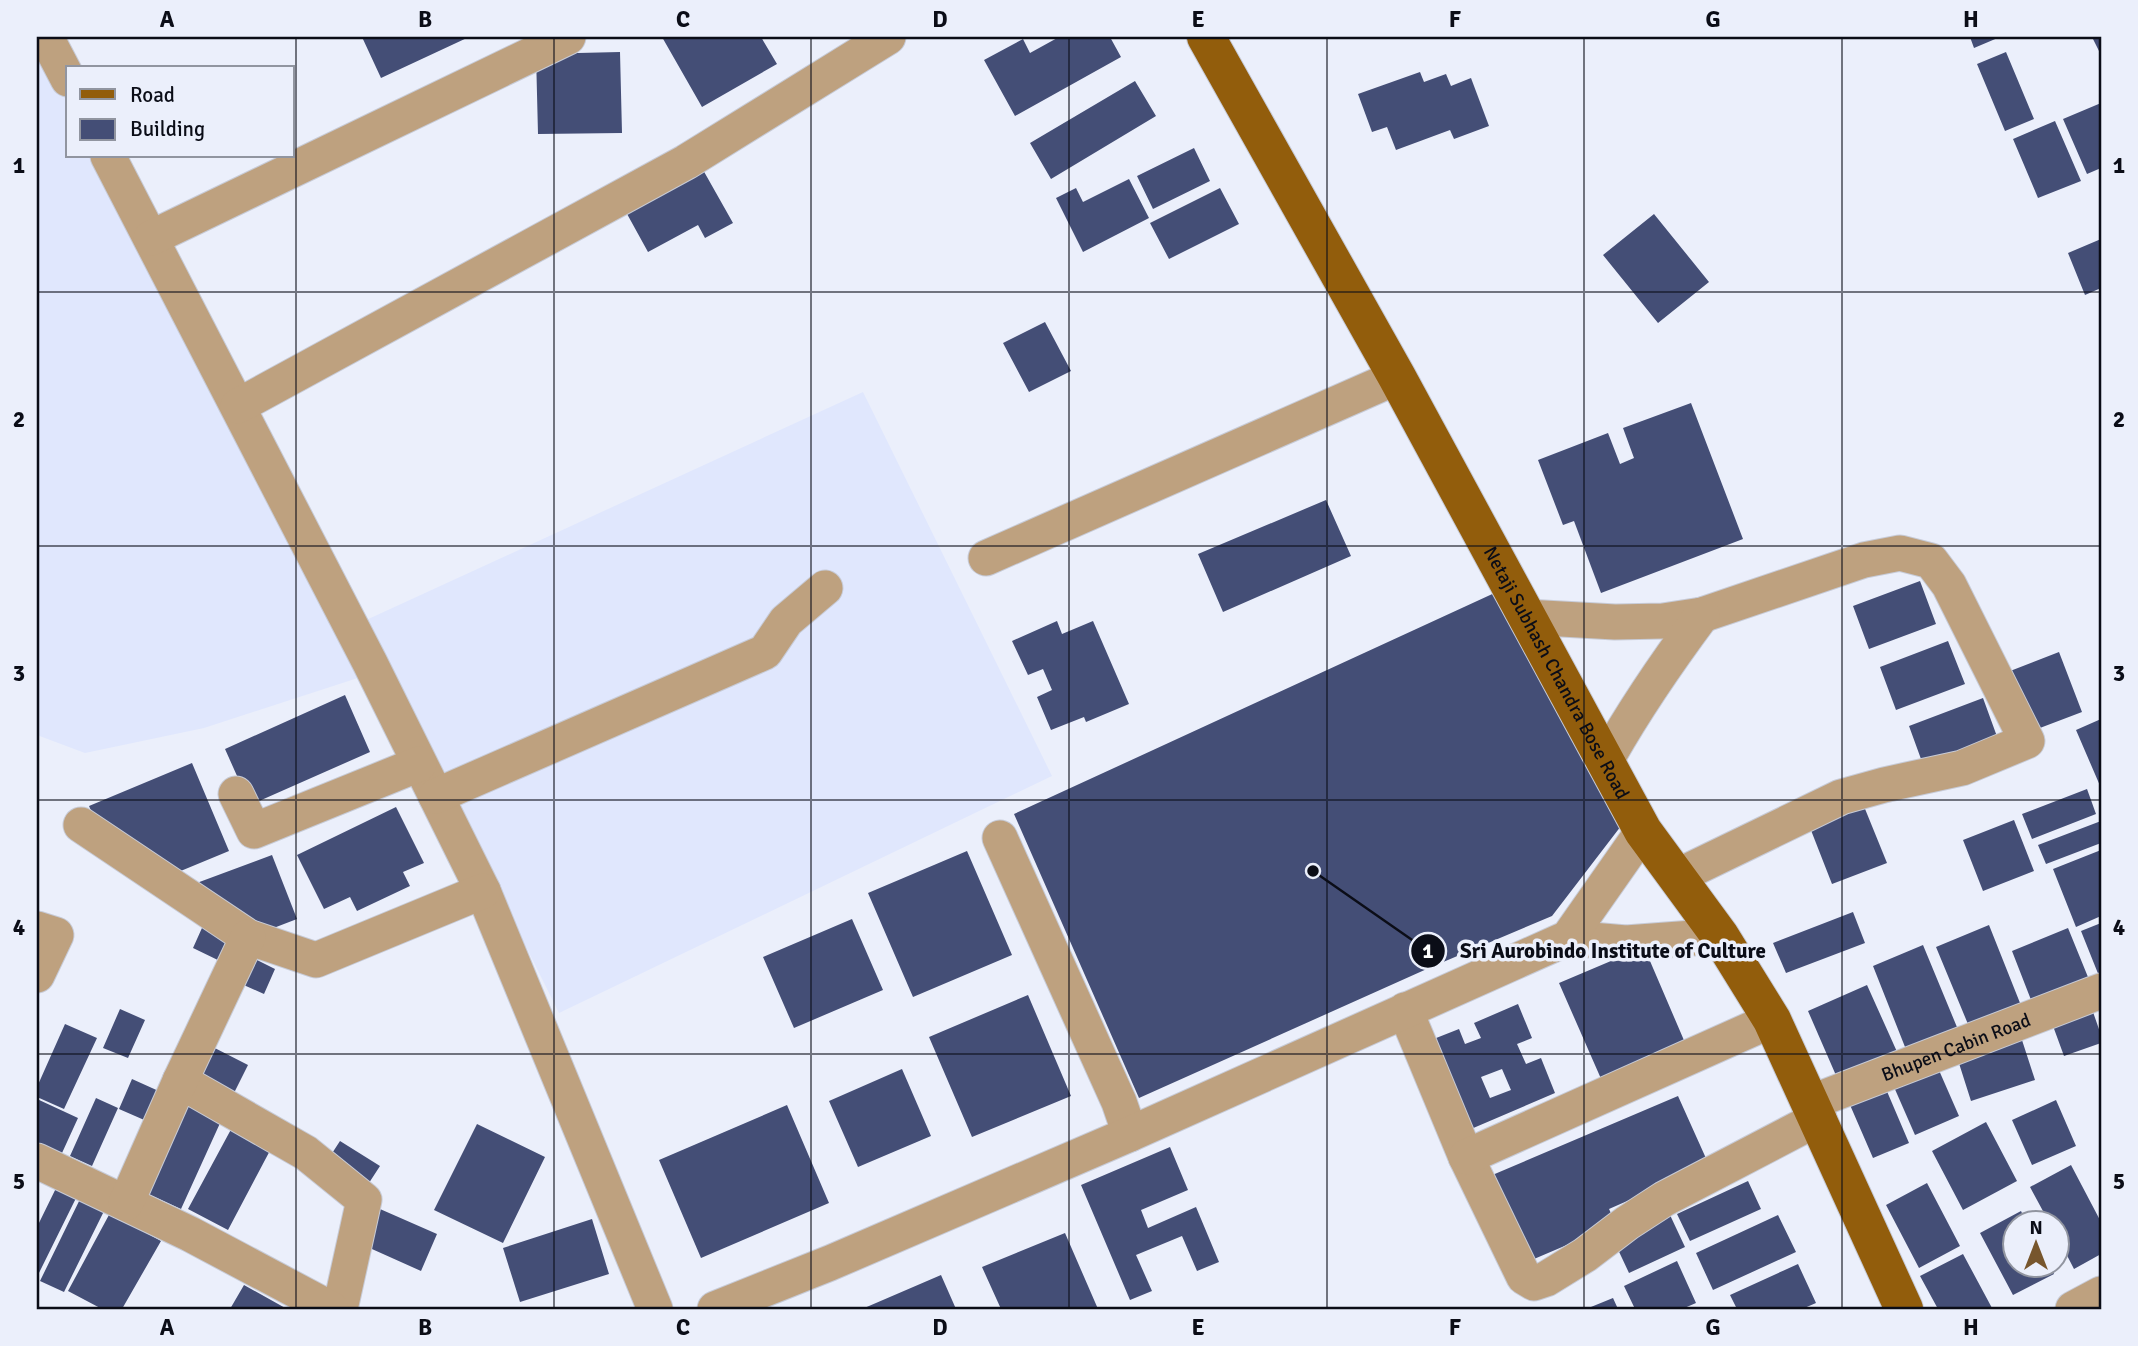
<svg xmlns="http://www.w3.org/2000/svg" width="2138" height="1346" font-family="Signika,sans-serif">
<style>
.built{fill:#e0e7fd}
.building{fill:#444e76;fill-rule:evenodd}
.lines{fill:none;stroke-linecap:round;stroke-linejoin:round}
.minor-casing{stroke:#c7cbd7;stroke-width:37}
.major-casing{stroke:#c7cbd7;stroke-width:40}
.minor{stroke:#bea17f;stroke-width:35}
.major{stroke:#925d0c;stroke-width:38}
.grid{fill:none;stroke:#0b0d17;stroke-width:2;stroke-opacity:0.55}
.labels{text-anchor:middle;stroke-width:7;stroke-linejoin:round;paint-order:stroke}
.street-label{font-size:19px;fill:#0b0d17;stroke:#ebeffb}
.leader{fill:none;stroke:#0b0d17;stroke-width:2.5}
.callout-dot{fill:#0b0d17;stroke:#ebeffb;stroke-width:2.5}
.mark-label{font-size:21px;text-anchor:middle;font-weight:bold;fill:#fff}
.callout-label{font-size:21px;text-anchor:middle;font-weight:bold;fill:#0b0d17;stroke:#ebeffb;stroke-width:7;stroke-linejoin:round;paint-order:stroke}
.neatline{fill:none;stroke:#0b0d17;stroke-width:2.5}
.grid-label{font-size:23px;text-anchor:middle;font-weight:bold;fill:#0b0d17}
</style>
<rect width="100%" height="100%" fill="#ebeffb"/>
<path class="built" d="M37 39 68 100V156H97L367 675 204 728 85 753 37 735Z
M863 392 1052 776 559 1013 364 621Z"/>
<path class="building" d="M362 37H469L381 78Z
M662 37H761L777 64 702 107Z
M1059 37H1110L1121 57 1015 116 984 60 1023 39 1030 53Z
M1970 37H2000L1974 48Z
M2092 37H2101V55Z
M620 52 622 133 538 134 536 54Z
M2006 52 2034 119 2005 131 1977 64Z
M1420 72 1424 82 1446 74 1451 86 1471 78 1489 126 1454 139 1450 130 1396 150 1387 127 1372 132 1358 94Z
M1135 81 1156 116 1051 179 1030 143Z
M2101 103V168L2087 174 2063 119Z
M2055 121 2081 181 2038 198 2013 139Z
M1194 148 1210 181 1153 209 1137 176Z
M698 161 733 223 705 238 698 225 648 252 621 203Z
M1129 179 1149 218 1083 252 1056 198 1076 188 1083 202Z
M1220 188 1239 224 1169 259 1150 223Z
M1654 214 1709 282 1658 323 1603 255Z
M2101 239V288L2085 295 2068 253Z
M1045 322 1071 371 1029 392 1003 343Z
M1691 403 1743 539 1601 593 1574 521 1563 525 1538 460 1608 433 1620 464 1634 458 1623 428Z
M1326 500 1351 556 1223 612 1198 554Z
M1920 581 1936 624 1869 649 1853 606Z
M1501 590 1621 826 1552 916 1429 968 1139 1098 1014 814Z
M1057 621 1062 634 1093 621 1129 704 1086 722 1084 717 1051 730 1037 697 1052 690 1043 669 1028 675 1012 641Z
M1948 641 1965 684 1896 710 1880 667Z
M2059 652 2082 712 2027 733 2005 673Z
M345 695 370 752 250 805 225 749Z
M1983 698 1999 742 1925 770 1909 726Z
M2101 719V788L2076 730Z
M192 763 229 851 171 875 99 829 89 806Z
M2087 789 2096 814 2032 839 2022 814Z
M1861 799 1887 863 1832 884 1807 820Z
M396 807 424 863 403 872 410 886 357 911 350 897 324 909 297 855Z
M2014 820 2034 871 1983 891 1963 840Z
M2101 821V843L2046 864 2038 845Z
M2101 850V916L2076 927 2053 869Z
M967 851 1012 955 913 997 868 893Z
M272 855 297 919 253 936 194 884Z
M1853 912 1865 943 1786 973 1773 943Z
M206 919 239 935 224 963 193 948Z
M852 919 883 990 794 1028 763 957Z
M2101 923V981L2081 931Z
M1989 925 2022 1008 1970 1029 1936 947Z
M2068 928 2090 982 2033 1005 2012 951Z
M1923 945 1959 1032 1907 1052 1873 966Z
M1644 947 1686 1045 1602 1081 1559 983Z
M249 956 275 969 264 994 237 982Z
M1867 985 1898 1054 1838 1080 1808 1011Z
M1028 995 1071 1096 972 1137 929 1037Z
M1518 1004 1532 1038 1517 1044 1526 1064 1541 1058 1555 1093 1464 1132 1426 1042 1459 1029 1465 1044 1481 1038 1474 1023ZM1502 1069 1511 1090 1490 1098 1481 1077Z
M120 1009 145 1020 128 1058 103 1048Z
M2093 1012 2101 1035V1043L2064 1056 2053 1026Z
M65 1024 97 1038 64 1109 37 1097V1087Z
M2021 1037 2035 1080 1971 1101 1957 1057Z
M203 1042 248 1065 232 1097 187 1075Z
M1938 1068 1959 1116 1915 1135 1894 1087Z
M902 1069 931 1136 858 1167 829 1101Z
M132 1079 172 1097 158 1126 119 1109Z
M1883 1082 1909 1143 1873 1158 1847 1098Z
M182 1090 226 1110 181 1209 137 1189Z
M1678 1096 1709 1165 1609 1209 1616 1224 1527 1262 1490 1176Z
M96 1098 118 1108 92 1166 70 1156Z
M37 1099 78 1118 62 1153 37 1142Z
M2056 1100 2076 1146 2032 1165 2012 1120Z
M787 1105 829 1203 701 1258 659 1160Z
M235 1122 274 1143 228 1230 188 1209Z
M1986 1122 2017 1181 1963 1210 1932 1151Z
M477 1124 545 1157 503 1243 434 1210Z
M340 1141 380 1166 367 1186 327 1161Z
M1170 1147 1188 1190 1141 1210 1148 1228 1196 1207 1219 1262 1197 1271 1182 1236 1136 1255 1152 1291 1130 1300 1081 1185Z
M2071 1165 2101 1222V1254L2074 1269 2058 1238V1224H2050L2030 1187Z
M60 1180 80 1190 37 1277V1227Z
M1748 1181 1761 1209 1690 1241 1677 1214Z
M1927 1183 1960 1246 1919 1268 1886 1205Z
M84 1191 108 1203 64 1292 40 1281Z
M380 1209 437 1234 421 1271 363 1245Z
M2021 1211 2027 1224H2016V1266H2050L2054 1274 2013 1295 1980 1233Z
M110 1213 161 1241 122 1309H102L68 1291Z
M1670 1215 1685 1247 1629 1273 1614 1241Z
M1778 1215 1796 1252 1713 1290 1696 1253Z
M592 1219 609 1274 520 1302 503 1248Z
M1065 1233 1098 1309H1001L982 1267Z
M1963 1254 1992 1308 1991 1309H1938L1920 1276Z
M1677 1261 1696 1303 1682 1309H1635L1624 1286Z
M1798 1264 1816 1303 1802 1309H1737L1730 1295Z
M941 1275 956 1309H862Z
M244 1285 287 1309H230Z
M1613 1298 1618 1309H1586Z"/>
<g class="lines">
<g class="minor-casing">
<g id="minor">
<path d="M46 37 68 79"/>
<path d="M108 156 370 663 483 891 655 1309"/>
<path d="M151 238 568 37"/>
<path d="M238 406 686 162 888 37"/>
<path d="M986 558 1397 377"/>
<path d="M1526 617 1615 622 1663 621 1702 615 1864 560 1900 553 1931 561 1949 585 2027 741 1962 768 1884 785 1841 797 1676 877"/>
<path d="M1605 762C1634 710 1667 662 1702 615"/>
<path d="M236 794 254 831 419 764"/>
<path d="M436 796 765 652 786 621 825 588"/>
<path d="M81 825 248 937 316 960 483 891"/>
<path d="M1000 838 1119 1102 1130 1134"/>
<path d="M37 929 56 935 37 975"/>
<path d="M1568 938 1626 943 1720 936"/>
<path d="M1405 1010 1466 1157 1524 1277 1534 1283 1546 1279 1585 1255 1627 1223 1664 1199 1819 1118"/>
<path d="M180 1081 306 1153 364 1200 340 1309"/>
<path id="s1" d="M1812 1102 2101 991"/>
<path d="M1466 1157 1772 1020"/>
<path d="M37 1161 190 1234 331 1309"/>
<path d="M126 1203 180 1081 248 937"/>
<path d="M715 1309 830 1263 1130 1134 1568 938 1643 831"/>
<path d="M2073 1309 2101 1294"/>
</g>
</g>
<g class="major-casing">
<g id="major">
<path id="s2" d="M1206 37 1397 377 1643 831 1720 936 1772 1020 1904 1309"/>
</g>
</g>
<use href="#minor" class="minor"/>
<use href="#major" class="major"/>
</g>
<path class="grid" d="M296 37V1309M554 37V1309M811 37V1309M1069 37V1309M1327 37V1309M1584 37V1309M1842 37V1309M37 292H2101M37 546H2101M37 800H2101M37 1054H2101"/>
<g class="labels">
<g class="street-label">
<text dy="7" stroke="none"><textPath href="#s2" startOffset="726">Netaji Subhash Chandra Bose Road</textPath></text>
<text dy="7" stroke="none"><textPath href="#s1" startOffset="154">Bhupen Cabin Road</textPath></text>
</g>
</g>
<path class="leader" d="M1313 871L1428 951"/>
<g class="callout-dot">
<circle cx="1313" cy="871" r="7"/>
<circle cx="1428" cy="951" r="18"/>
</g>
<g class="mark-label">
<text x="1428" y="958">1</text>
</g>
<g class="callout-label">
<text x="1613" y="958">Sri Aurobindo Institute of Culture</text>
</g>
<rect width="2138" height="1346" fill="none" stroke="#ebeffb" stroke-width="77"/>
<rect x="66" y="66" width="228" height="91" fill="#ebeffb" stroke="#9195a0" stroke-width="2"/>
<rect x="80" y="89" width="35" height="10" fill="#925d0c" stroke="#9195a0" stroke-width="2"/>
<text x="130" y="102" font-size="21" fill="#0b0d17">Road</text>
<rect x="80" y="119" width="35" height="21" fill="#444e76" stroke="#9195a0" stroke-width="2"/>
<text x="130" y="136" font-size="21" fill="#0b0d17">Building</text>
<g transform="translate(2036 1244)"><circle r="33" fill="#ebeffb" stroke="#9195a0" stroke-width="2"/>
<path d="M0-5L12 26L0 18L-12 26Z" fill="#77562d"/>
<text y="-10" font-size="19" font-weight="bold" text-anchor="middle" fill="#0b0d17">N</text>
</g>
<rect x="38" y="38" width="2062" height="1270" class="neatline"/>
<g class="grid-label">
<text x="167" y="27">A</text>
<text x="425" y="27">B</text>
<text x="683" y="27">C</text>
<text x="940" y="27">D</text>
<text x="1198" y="27">E</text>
<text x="1455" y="27">F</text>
<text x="1713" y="27">G</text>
<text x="1971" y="27">H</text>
<text x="19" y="173">1</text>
<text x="2119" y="173">1</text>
<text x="19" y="427">2</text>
<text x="2119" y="427">2</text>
<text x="19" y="681">3</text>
<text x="2119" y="681">3</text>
<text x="19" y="935">4</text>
<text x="2119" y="935">4</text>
<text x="19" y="1189">5</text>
<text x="2119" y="1189">5</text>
<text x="167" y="1335">A</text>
<text x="425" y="1335">B</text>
<text x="683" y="1335">C</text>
<text x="940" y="1335">D</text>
<text x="1198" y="1335">E</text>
<text x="1455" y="1335">F</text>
<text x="1713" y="1335">G</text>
<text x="1971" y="1335">H</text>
</g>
</svg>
